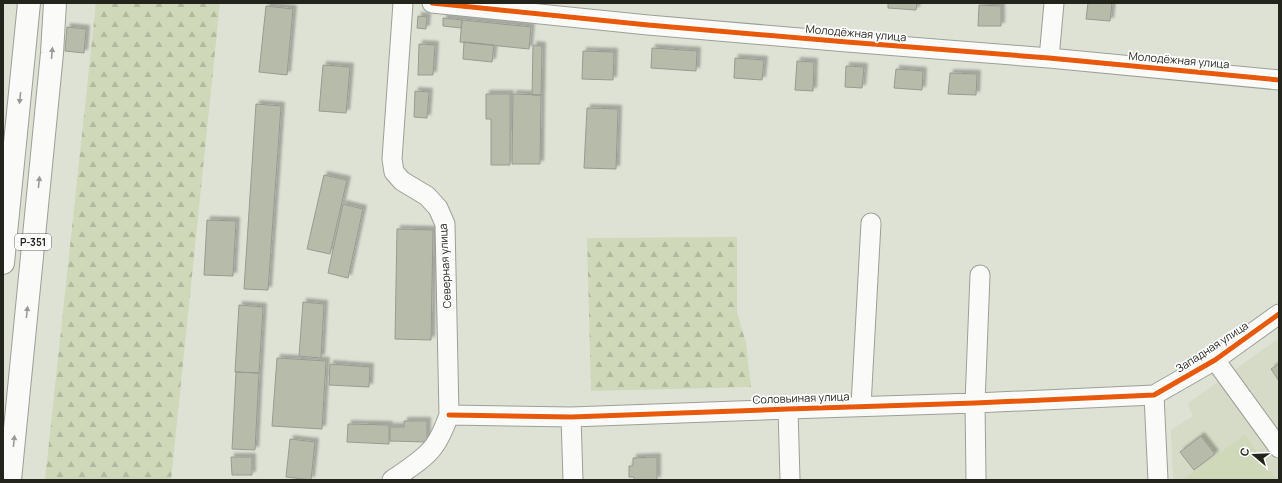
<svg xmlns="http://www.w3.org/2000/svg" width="1282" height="483" font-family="Manrope,sans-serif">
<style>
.built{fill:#d5dbc6}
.forest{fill:url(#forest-firs)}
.pitch{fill:#cfd8b9}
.building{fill:#b7bcaa;stroke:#989a91;filter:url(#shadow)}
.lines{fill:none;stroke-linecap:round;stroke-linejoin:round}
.minor-casing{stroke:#9d9f96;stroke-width:21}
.highway-casing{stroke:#9d9f96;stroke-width:24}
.minor{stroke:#fafbf9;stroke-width:19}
.highway{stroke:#fafbf9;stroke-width:22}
.cycleway-casing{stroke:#fff;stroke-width:8}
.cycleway{stroke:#e8590c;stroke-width:5}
.oneway{fill:#999b96}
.labels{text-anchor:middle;stroke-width:3.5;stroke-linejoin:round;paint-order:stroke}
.shield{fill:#fff;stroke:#656661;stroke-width:1}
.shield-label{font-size:10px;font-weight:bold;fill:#23251d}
.street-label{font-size:11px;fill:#23251d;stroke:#fff}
</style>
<defs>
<pattern id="forest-firs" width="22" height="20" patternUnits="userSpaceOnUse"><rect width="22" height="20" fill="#cfd8b9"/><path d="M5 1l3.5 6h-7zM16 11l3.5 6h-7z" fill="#b1b99f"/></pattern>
<filter id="shadow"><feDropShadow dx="3.5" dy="-3.5" stdDeviation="1" flood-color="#0004"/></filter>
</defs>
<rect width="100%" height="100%" fill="#dee2d5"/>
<path class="built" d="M1279 338V480H1173L1171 430 1193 416 1187 404Z"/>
<path class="forest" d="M96 3H220L171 480H45Z
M737 237V312L746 343 751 387 591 391 587 238Z"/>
<path class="pitch" d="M1245 435 1277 480H1182Z"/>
<path class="building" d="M888 3H917L916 10 888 8Z
M1088 3H1112L1110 21 1086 19Z
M979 5 1001 6V26H978Z
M266 6 293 9 287 75 259 72Z
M418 16 427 17 426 29 417 28Z
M443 18 462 20 461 28 443 26Z
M462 20 531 27 529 49 460 42Z
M67 27 86 29 84 53 65 51Z
M464 42 494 45 492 62 463 59Z
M419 44 435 45 433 75H418Z
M533 45 542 46 541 95H532Z
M652 48 697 51 696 71 651 68Z
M583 51 614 52 613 80 582 79Z
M735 58 764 60 762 80 734 78Z
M797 61 814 62 813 91 795 90Z
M323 65 350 67 346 113 319 111Z
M846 66 864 67 862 88 845 87Z
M896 69 923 71 922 90 894 88Z
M950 73 977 74 976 95 948 94Z
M415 91 429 92 427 118 414 117Z
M486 94H510V165H491V119H486Z
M513 94 541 95 540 164H512Z
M256 104 281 106 268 290 244 289Z
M587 108 618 109 616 169 584 168Z
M324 175 347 180 330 254 307 249Z
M343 204 363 209 348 278 328 273Z
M207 220 236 221 233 276 204 275Z
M397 229 433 230 431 340 395 339Z
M303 302 324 304 321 358 299 356Z
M239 305 263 307 259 373 235 372Z
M277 358 326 361 322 429 272 426Z
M330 364 370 367 369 387 329 385Z
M1279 364V381L1271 369Z
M236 372 259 373 255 450 232 449Z
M404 421H427V442L390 441V427H404Z
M348 424 389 425V444L347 442Z
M1201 436 1215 454 1194 470 1180 452Z
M290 439 315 442 311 480 286 477Z
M231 457H252V475H232Z
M657 457V480H634V477H629V466H633V458Z"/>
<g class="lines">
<g class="minor-casing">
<path id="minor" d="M432 3 648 25 847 42 1049 58 1279 80
M1049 58 1054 3
M1215 360 1279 448
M1154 395 1158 480
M861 406 871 223
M788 409 790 480
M449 415 571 417 788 409 975 403 1154 395 1215 360 1279 314
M571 417 573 480
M392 480C405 471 425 459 434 446 441 437 445 426 449 415L445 224 438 208 427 196 402 181 394 172 392 159 403 3
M976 480 975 403 980 275"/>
</g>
<g class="highway-casing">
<path id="highway" d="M3 263 29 3
M10 480 52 53 55 3"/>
</g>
<use href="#minor" class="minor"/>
<use href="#highway" class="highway"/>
<g class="cycleway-casing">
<path id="cycleway" d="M432 3 648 25 847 42 1049 58 1279 80
M449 415 571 417 788 409 975 403 1154 395 1215 360 1279 314"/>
</g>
<use href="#cycleway" class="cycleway"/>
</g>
<defs><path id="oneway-solid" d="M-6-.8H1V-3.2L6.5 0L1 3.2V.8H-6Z"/></defs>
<g class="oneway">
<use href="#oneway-solid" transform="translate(52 53) rotate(-85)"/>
<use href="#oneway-solid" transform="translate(20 98) rotate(96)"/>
<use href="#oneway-solid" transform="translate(39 182) rotate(-84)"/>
<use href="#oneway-solid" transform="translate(27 312) rotate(-84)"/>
<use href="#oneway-solid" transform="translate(14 441) rotate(-84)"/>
</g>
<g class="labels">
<rect class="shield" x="15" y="234" width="36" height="16" rx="3"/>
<g class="shield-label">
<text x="33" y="246">Р-351</text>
</g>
<g class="street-label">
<text transform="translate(856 33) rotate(5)" y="4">Молодёжная улица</text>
<text transform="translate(1179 60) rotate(5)" y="4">Молодёжная улица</text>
<text transform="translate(445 266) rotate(-93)" y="4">Северная улица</text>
<text transform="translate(1212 347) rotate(-33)" y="4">Западная улица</text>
<text transform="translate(801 398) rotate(-2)" y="4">Соловьиная улица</text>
</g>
</g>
<rect width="1282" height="483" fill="none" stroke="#23251d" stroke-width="8"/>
<g transform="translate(1254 455) rotate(289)" stroke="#ffffff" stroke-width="3" paint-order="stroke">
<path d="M0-3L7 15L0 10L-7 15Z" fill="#23251d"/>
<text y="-6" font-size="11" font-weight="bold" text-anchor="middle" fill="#23251d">С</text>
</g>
</svg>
